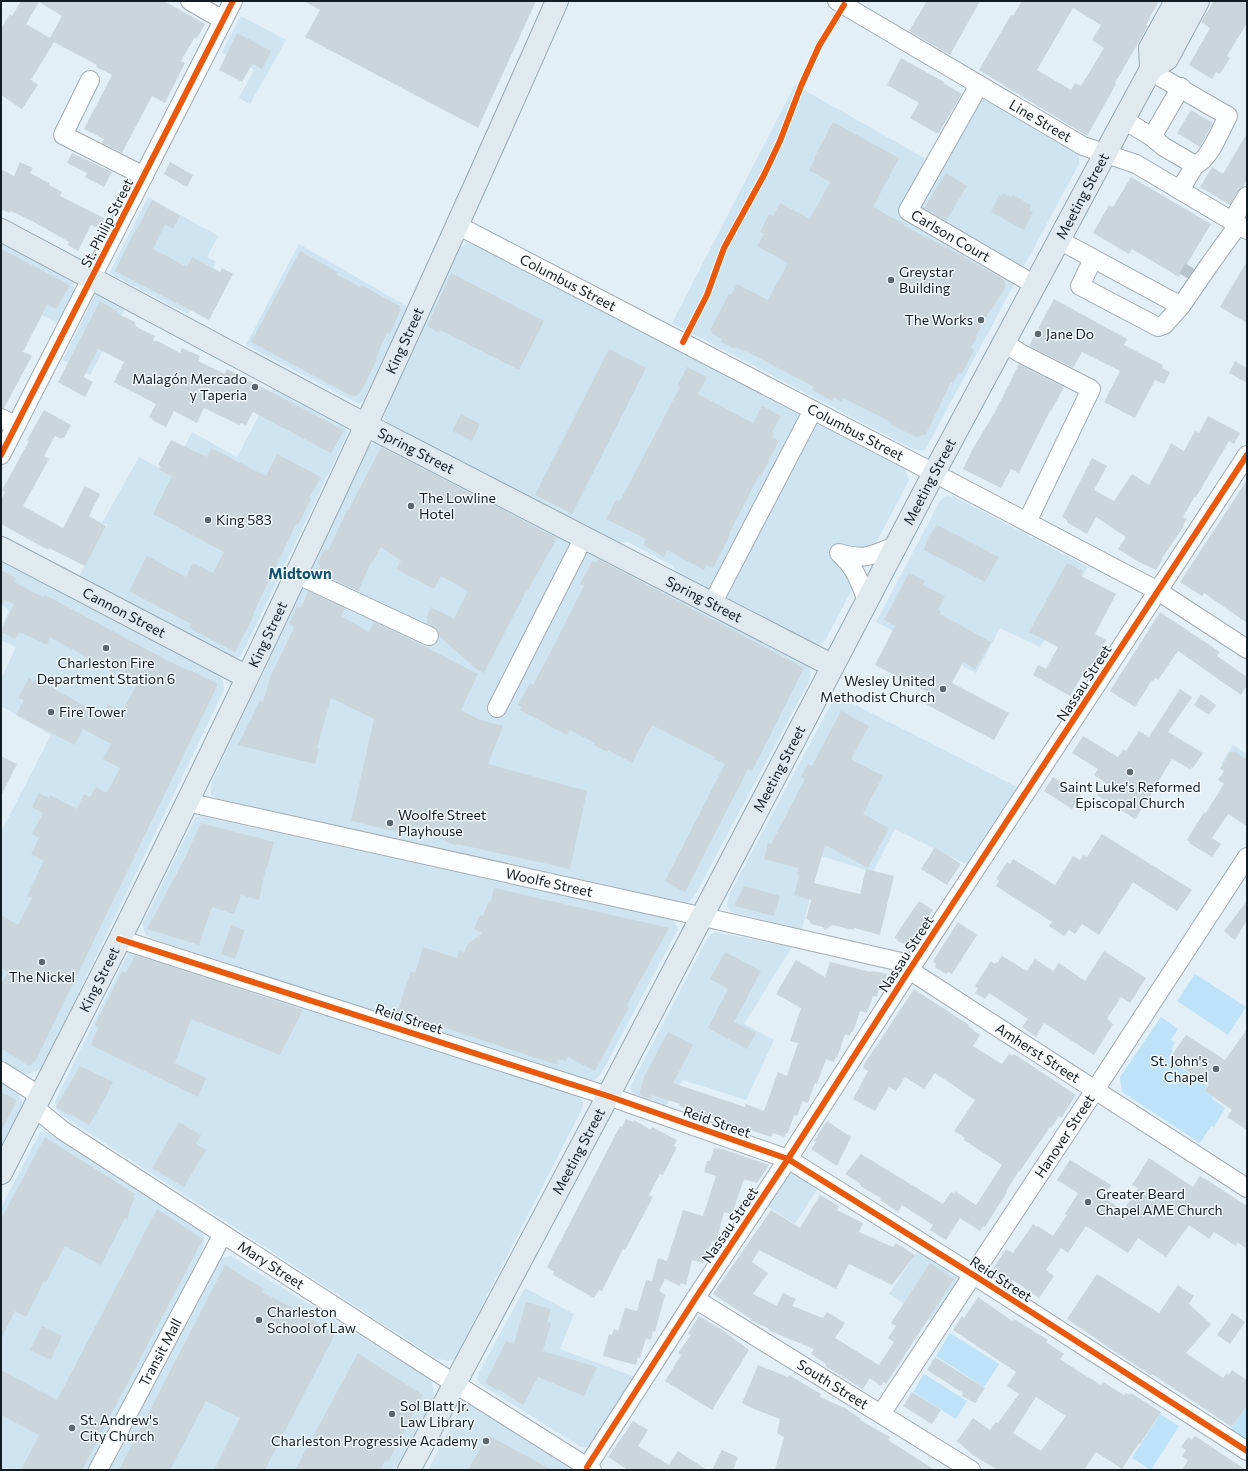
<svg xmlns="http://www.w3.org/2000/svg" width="1248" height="1471" font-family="Commissioner,sans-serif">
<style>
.built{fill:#cee4f0}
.green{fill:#bee2f7}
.building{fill:#cad6dc;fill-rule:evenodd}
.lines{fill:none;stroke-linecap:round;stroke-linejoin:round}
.minor-tunnel{stroke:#b8c5cd;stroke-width:18;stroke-dasharray:18 9;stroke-linecap:butt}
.minor-casing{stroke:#a1acb3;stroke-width:20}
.major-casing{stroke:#94aab5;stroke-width:24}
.minor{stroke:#fbfdfe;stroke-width:18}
.major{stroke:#dfe9ee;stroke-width:22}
.cycleway-casing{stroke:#f5fbff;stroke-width:8}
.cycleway{stroke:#e8590c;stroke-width:6}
.poi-dot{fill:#5b666d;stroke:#f5fbff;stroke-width:1.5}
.labels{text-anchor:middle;stroke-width:3;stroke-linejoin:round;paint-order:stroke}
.street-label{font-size:14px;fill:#121d23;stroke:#f5fbff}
.poi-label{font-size:14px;fill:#121d23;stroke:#f5fbff;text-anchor:start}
.neighbourhood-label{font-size:15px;font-weight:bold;fill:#125372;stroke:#f5fbff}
</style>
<rect width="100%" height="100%" fill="#e2eff7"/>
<path class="built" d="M241 16 286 40 250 104 239 98 254 70 222 52Z
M795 85 928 160 968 89 1076 153 1079 156V164L925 450 920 451 913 449 672 323Z
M148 197 218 236 207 257 216 262 188 314 111 274 110 272Z
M1 241 67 276 71 280 73 284 74 293 58 323 1 294Z
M467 243 473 244 904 467 909 480 825 641 815 647 681 581 673 566 628 542 610 543 388 426 384 417 385 410 458 249Z
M299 244 408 307 363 401 359 404 246 345Z
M99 293 126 306 90 375 63 360 94 296Z
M275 385 346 426 347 431 346 437 242 654 239 657 235 658 79 576 107 525 102 523 139 457 170 474 192 432 237 457Z
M374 441 802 659 809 667 811 675 808 683 694 897 688 903 218 799 211 795V789L212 782 369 447Z
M946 496 955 497 1088 567 1040 647 1000 628 976 673 876 622 940 501Z
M1 559 218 675 223 681 224 690 45 1062 39 1070 29 1074H23L1 1060V832L51 735 1 706V679L16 647 1 640V630L9 610 1 605Z
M836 695 1019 788 968 865 895 829 873 872 821 856 802 929 731 912 727 906 729 895Z
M1233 745 1247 754V781L1221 764Z
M200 816 673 920 678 929 601 1074 597 1078 589 1084 156 940 146 935 144 931 143 923 195 818Z
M715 932 792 947 744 1024 774 1040 746 1100 683 1080 666 1106 635 1095 630 1090 632 1083 707 939 711 934Z
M132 950 579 1096 583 1102 582 1109 455 1358 450 1361 437 1359 60 1114 56 1108 55 1102 58 1095 128 953Z
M1 1081 19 1095 22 1101V1108L1 1149Z
M45 1131 200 1229 204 1237V1243L201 1253 91 1470H1V1208L40 1132Z
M792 1172 818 1188 795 1224 767 1206 789 1173Z
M918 1250 957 1276 958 1279 932 1321 889 1294Z
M231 1256 428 1378 432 1382 434 1397 395 1470H104L214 1263 222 1257Z
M525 1288 574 1314 560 1349 635 1377 589 1447H581L480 1384 477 1379 479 1372Z
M467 1404H471L576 1470H428L459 1411 464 1405Z"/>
<path class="green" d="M1195 974 1246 1007 1228 1035 1177 1001Z
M1161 1017 1178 1029 1171 1040 1175 1043 1171 1049 1173 1051 1168 1059 1208 1086 1205 1091 1213 1097 1212 1099 1225 1108 1214 1127 1211 1126 1200 1143 1122 1092 1120 1077Z
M950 1333 999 1364 984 1387 936 1356Z
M924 1374 967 1401 956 1419 913 1392Z
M1247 1406V1441L1230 1431Z
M1160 1414 1179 1426 1151 1470 1132 1458Z"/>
<path class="building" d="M21 1H164L205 24 197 38 195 37 181 61 185 63 165 103 152 96 122 153 102 143 104 139 84 129 112 75 96 67 97 65 54 42 31 80 38 85 22 109 1 95V29L10 14 12 16ZM39 2 62 16 50 38 26 24Z
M304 1H536L478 128 305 37 320 10Z
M927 1H980L950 55 909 31Z
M1022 1H1159L1146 25 1148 26 1115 83 1116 84 1087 136 979 70 1011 15 1013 16ZM1073 8 1101 25 1092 40 1104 48 1081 86 1075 83 1071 90 1037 70Z
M1214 1H1247V23L1227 56 1230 58 1220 74 1216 72 1212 79 1189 65 1210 28 1201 22Z
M237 33 271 51 262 69 252 64 242 82 219 70Z
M901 58 944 82 943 83 962 94 938 134 910 118 919 103 887 85Z
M1191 110 1213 123 1200 147 1177 133Z
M833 122 899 158 873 207 904 224 903 225 927 238V237L1003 279 1006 286 991 310H990L976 336 977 337 971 348 974 350 962 374 959 372 953 383 951 382 926 434 916 437 890 424 891 422 843 398 842 402 834 397 832 401 812 390 814 387 746 351V352L736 347 735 349 721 342 722 339 711 333 713 331 710 330 729 294 731 295 737 284 768 300 788 263 757 246 764 234 760 232 769 214 773 216 780 203 810 219 830 182 809 170 815 159 814 158Z
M1247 133V180L1243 187 1238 191 1230 205 1200 187 1212 167 1223 174Z
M72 153 112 172 104 187 85 177 87 173 67 163Z
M20 162 33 168 30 173 49 183V185L62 192 60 196 104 218 98 228 91 225 78 251 68 245 69 242 34 222 11 211 9 213 1 209V169L14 176Z
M170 162 193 175 187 187 164 174Z
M946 173 967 186 946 221 924 208Z
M1131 177 1211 224 1179 277 1132 249 1129 254 1093 233 1109 205 1113 207Z
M1003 193 1011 197 1013 195 1031 205 1029 210 1033 212 1024 230 991 212 999 195 1001 196Z
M152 200 180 216 173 229 165 224 153 249 187 267 192 257 220 272 222 268 233 274 209 320 115 271 136 229H137Z
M1 249 70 285 56 309 47 305 23 352 32 356 4 408H1Z
M300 251 337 272 336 274 360 287 361 285 400 306 399 308 401 309 390 334 387 333 381 346 376 358 377 359 366 382 359 394 353 397 251 342Z
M1247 261V323L1220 307Z
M451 273 544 321 519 370 440 330 439 333 429 327 428 324Z
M1054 299 1127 339 1124 345 1163 365 1162 368 1170 372 1164 384 1155 380 1135 418 1104 402 1120 371 1082 352 1073 368 1029 346Z
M100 301 117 311 116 313 135 322 136 327 155 336 153 341H158L180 353 182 348 186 350 200 356 198 361 225 374 227 369 344 430 331 453 253 412 246 425 241 423 239 425 204 408 197 423 174 411 166 427 152 420 153 419 149 417 156 404 114 382 124 362 98 349 84 377 93 382 85 397 58 382Z
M609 349 646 368 572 514 535 495Z
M1235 361 1247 368V383L1229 373Z
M1019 364 1064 387 1051 411H1050L1019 473 1011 469 1001 488 963 469 972 450 995 412Z
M687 367 707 377 698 394 753 423 762 406 781 416 772 432 775 433 772 437 779 441 761 476 759 475 729 534 730 535 713 568 706 565 704 570 667 550 664 557 643 545 646 539 606 519 616 500 620 501 680 387 677 386Z
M44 410 71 425 64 438 62 437 61 439 55 436 44 456 49 459 23 506 63 528 85 486 100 494 89 516 106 526 85 566 49 548 48 550 1 524V500L5 492 2 490 29 441 27 440Z
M461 414 480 424 472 441 452 431Z
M1208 416 1240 433 1234 444 1229 441 1196 497 1195 496 1183 517 1187 519 1183 525 1184 526 1162 558 1163 559 1156 570 1139 562 1118 549 1126 537 1096 517 1087 534 1068 523 1066 519 1062 517 1092 458 1107 466 1094 490 1114 501 1132 474 1149 485 1166 454 1171 443 1184 451 1195 431 1199 433Z
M171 440 207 457 211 448 266 476 277 454 321 477 309 498 311 499 298 525 296 524 253 614 254 615 235 652 189 628 191 624 129 591 147 556 186 577 193 563 213 573 224 552 153 514 172 476 159 470 161 467 158 465Z
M381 447 557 538 527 592 526 591 484 673 476 669 439 636 437 630 426 623 428 619 426 618 431 607 454 619 468 591 441 576 434 589 396 569 401 561 381 547 372 564 371 563 358 591 317 572 320 566 317 564 325 549 328 551 347 510 348 511Z
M1247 480V623L1204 593 1202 596 1180 582Z
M937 525 999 557 985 582 924 550 929 536Z
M598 559 804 668 752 771 748 769 685 892 665 881 725 764 714 759 715 757 652 725 632 763 608 750 607 752 594 745 595 743 570 730 567 735 520 710 522 707 518 705 530 683 533 685 551 651 584 586 580 584 592 561 597 563Z
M1067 563 1083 571 1081 576 1116 594 1095 634 1106 640 1090 669 1087 667 1070 696 1033 675 1038 665 1046 669 1058 647 1029 632Z
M1 570 16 578 14 582 43 597 44 595 49 597 172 663 190 671V670L218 684 36 1060 32 1064 29 1065 26 1064 1 1048V984L8 972 1 968V915L18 925 32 898 27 896 44 861 31 854 39 838 32 834 43 813 32 807 39 793 49 798 50 795 77 809 84 794 90 797 96 787 107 793 120 768 103 759 111 744 83 729 75 745 16 715 24 700 18 698 29 678 34 682 36 679 87 707 88 705 103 713 108 704 122 712 138 682 117 670 115 673 50 637 47 645 19 632 15 639 1 632 14 604 5 600 1 607Z
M909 573 925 581 923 585 945 596 938 610 941 611 940 614 991 642 975 669 963 662 952 683 1009 713 994 740 927 705 933 695 875 665 895 626 884 620Z
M308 591 345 608 341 616 369 632 374 622 408 638 478 674 461 710 480 720 503 726 488 764 587 791 570 869 457 844 456 846 415 826 411 835 351 821 374 719 331 698 317 748 319 749 315 764 238 745 260 701 263 702 271 675 294 628 293 626 289 624 297 606 301 608Z
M1160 612 1220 652 1217 656 1247 677V685L1241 695 1178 651 1158 680 1155 678 1153 681 1152 680 1135 707 1110 691Z
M1180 689 1192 697 1168 732 1203 753 1193 768 1191 767 1190 769 1172 759 1158 782 1159 783 1135 819 1097 795 1105 782 1094 775 1098 769 1072 753 1083 736 1118 757 1123 749 1126 751 1139 731 1149 737Z
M1201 694 1216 705 1209 715 1194 705Z
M841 711 869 726 851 759 883 776 863 814 889 828 868 868 825 845 814 883 860 894 866 869 894 876 880 935 854 928V930L832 925 825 930 823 927 811 924 809 920 806 919 811 900 794 895 799 875 797 874 798 868 764 859 768 843 771 844 805 779 801 777 808 764 812 766Z
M1230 752H1235L1247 760V826L1228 814 1212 838 1221 844 1212 857 1189 843 1190 842 1187 840 1204 812 1205 814 1224 784 1218 780 1224 771 1220 769Z
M1 756 17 764 1 796Z
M1053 777 1081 795 1072 809 1044 791Z
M201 823 274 842 267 868 266 867 259 900 241 895 234 914 212 907 199 945 147 929 184 860Z
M1102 834 1192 890 1177 911 1133 882 1099 935 1082 924 1075 934 1069 930 1064 936 1049 926 1052 922 996 886 999 881 996 879 1007 862 1010 864 1013 859 1055 885 1073 856 1080 860 1083 855 1087 857Z
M935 847 961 864 947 885 921 869Z
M744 886 780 896 774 916 734 906Z
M494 888 669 928 630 999 627 1005 629 1007 595 1071 568 1057 566 1061 558 1059 557 1065 397 1012 411 971 415 973 423 947 457 958 459 951 464 953 467 945 482 933 474 929 480 915 483 916 489 901 491 902Z
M919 901 933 910 910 946 897 941 898 939 894 938Z
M1247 901V920L1235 940 1224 931Z
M958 922 977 935 952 974 948 972 946 974 935 967 936 964 933 961Z
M231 925 245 930 235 959 221 954Z
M1104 951 1146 978 1130 1003 1121 997 1107 1019 1113 1024 1094 1055 1044 1023 1036 1037 1022 1027 1028 1019 989 993 985 999 975 993 978 988 975 986 991 961 995 964 996 962 997 963 1002 956 1027 971 1035 959 1053 971 1059 963 1085 981Z
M725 952 761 971 734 1022 756 1033 747 1049 708 1028 728 989 710 979Z
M135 955 225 984 303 1010 280 1055 191 1019 175 1063 206 1078 198 1097 91 1045 93 1041H92L99 1027 95 1025 122 971 126 973Z
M796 960 825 977 830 962 871 972 872 971 887 974 884 986 880 985 877 997 873 996 867 1013 860 1011 853 1032H851L850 1036 845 1034 837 1058 836 1057 834 1062 826 1059 817 1084 815 1083 808 1103 803 1101 797 1116 794 1115 788 1133H786L785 1137 773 1133 771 1137 684 1108 679 1106 680 1104 652 1095 651 1099 639 1095 644 1077 668 1032 693 1045 673 1083 745 1107 746 1104 764 1111 778 1072 787 1076 798 1043 790 1041 801 1008 776 994Z
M914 989 969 1025 968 1026 980 1035 973 1046 1002 1064 1009 1054 1013 1056 1014 1054 1076 1095 1061 1118 1059 1116 1051 1128 1050 1127 1020 1171H1019L1006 1191 1007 1192 985 1227 983 1226 980 1231 960 1218 946 1240 930 1230 933 1225 902 1205 898 1212 880 1200 881 1198 860 1186 861 1185 858 1182 845 1174 861 1154 943 1204 951 1192 954 1194 955 1191 976 1205 1002 1165 964 1140 965 1138 954 1131 975 1100 935 1073 924 1089 905 1077 896 1091 889 1087 875 1111 853 1099 868 1071 863 1068 865 1063Z
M1247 1029V1130L1227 1117 1232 1110 1205 1091 1209 1085 1169 1059 1186 1035 1225 1060Z
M80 1066 113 1082 99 1109 89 1125 69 1113V1115L56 1107Z
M1 1092 17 1100 1 1131Z
M626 1119 633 1122 634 1120 651 1130 652 1127 677 1140 674 1146 677 1147 663 1175 660 1174 649 1195 653 1197 625 1250 623 1249 602 1291 599 1290 594 1298 553 1275 554 1272 547 1267 620 1126 622 1127Z
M827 1121 851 1137 837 1166 811 1149 816 1142 814 1141Z
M179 1122 201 1135 196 1144 206 1150 184 1187 152 1168Z
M45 1137 135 1194 133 1197 135 1198 131 1206 127 1220 125 1218 101 1265 65 1246 46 1282 44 1281 26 1317 15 1311 1 1339V1219Z
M714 1148 718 1149 719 1148 769 1165 757 1183 744 1179 732 1214 724 1212 716 1242 712 1241 703 1263 692 1260 686 1285 681 1283 680 1286 665 1279 659 1291 665 1295 655 1332 653 1331 651 1340 646 1338 640 1358 638 1357 636 1365 603 1356 609 1334 612 1335 614 1329 618 1331 625 1308 637 1311 646 1280 652 1281 658 1258 667 1261 683 1210 703 1216 716 1176 704 1172 707 1161H710Z
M1149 1158 1193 1187 1200 1176 1204 1179V1178L1247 1206V1249L1237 1242 1236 1246 1214 1232 1209 1239 1189 1225 1166 1257 1138 1238 1128 1253 1086 1226 1068 1253 1061 1248 1046 1270 1054 1276 1039 1298 1013 1280 1011 1282 992 1270 1006 1249 1013 1253 1033 1224 1037 1227 1038 1226 1053 1236 1067 1215 1065 1214 1078 1193 1057 1180 1070 1160 1111 1185 1104 1197 1123 1211 1138 1188 1132 1185Z
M820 1195 839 1206 837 1210 863 1223 859 1232 893 1247 896 1243 915 1255 892 1285 849 1264 836 1289 759 1250 752 1262 768 1273 753 1294 777 1306 783 1293 796 1299 792 1306 823 1318 827 1312 845 1323 835 1338 879 1365 894 1342 888 1338 896 1326 891 1323 930 1263 954 1279 886 1384 884 1382 881 1386 870 1378 863 1389 825 1366 826 1364 811 1354 814 1349 770 1331 768 1328 750 1320 751 1319 713 1294 771 1210 800 1228Z
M157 1209 203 1239 82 1470H21L39 1435 1 1415V1370L57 1400Z
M225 1265 264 1289 262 1292 297 1310 335 1334 269 1462 265 1470H214L240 1418 206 1401 170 1470H119Z
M1097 1274 1159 1313 1178 1285 1194 1296 1189 1304 1211 1324 1186 1353 1223 1378 1227 1373 1229 1375 1232 1370 1247 1380V1406L1232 1427 1152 1374 1151 1375 1117 1353 1067 1319Z
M978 1297 1012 1321 1014 1319 1048 1340 1046 1342 1064 1354 1060 1359 1078 1371 1101 1385 1103 1382 1124 1395 1126 1393 1130 1395 1131 1393 1161 1412 1140 1444 1139 1443 1122 1469 1096 1452 1084 1470H998L974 1456 957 1441 973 1418 990 1430 996 1422 998 1423 1019 1394 1007 1386 1016 1372 953 1330 962 1316 964 1318ZM1036 1397 1066 1416 1041 1451 1013 1433Z
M526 1302 551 1309 547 1322 551 1323 543 1351 597 1367 584 1396 538 1377 523 1405 498 1389 497 1390 485 1383 506 1341 514 1344Z
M1232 1313 1245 1322 1230 1344 1217 1335Z
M699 1316 721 1329 749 1350 712 1410 665 1381 681 1355 678 1353 691 1335 688 1333Z
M42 1326 62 1336 51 1360 30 1350Z
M358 1353 423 1395 388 1462 385 1461 380 1470H295Z
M935 1357 985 1388 975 1403 962 1396 963 1393 927 1370Z
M758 1365 788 1377 789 1375 821 1394 820 1397 845 1408 861 1419 860 1420 890 1437 888 1440 935 1470H775L784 1437 777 1433 780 1419 754 1409 742 1403Z
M912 1392 941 1410 932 1424 903 1406Z
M633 1421 648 1430 638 1446 669 1465 678 1451 707 1470H628L608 1457Z
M488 1435 552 1470H468Z
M1195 1436 1246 1470H1182L1188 1460 1182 1456 1186 1450 1181 1447 1188 1437 1192 1440Z
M722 1450 738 1457 733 1470H712Z"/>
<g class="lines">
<path class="minor-tunnel" d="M1187 278 1193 268"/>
<g class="minor-casing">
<g id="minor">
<path d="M190 1 223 20"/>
<path id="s1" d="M837 1 1083 146 1136 164 1247 230"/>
<path d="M1150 71 1228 116C1221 129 1209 161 1195 165L1180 190"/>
<path d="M90 80 63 135 144 176"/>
<path id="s2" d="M979 85 908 211 1035 285"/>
<path d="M1124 120 1152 137 1164 147 1195 165"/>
<path d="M1152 137 1181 87"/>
<path d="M1232 221 1247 196"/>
<path id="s3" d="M457 225 934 473 1158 591 1247 649"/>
<path d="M1059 240 1181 306 1212 261 1238 225"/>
<path d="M1093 259 1080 286 1158 327 1164 325 1181 306"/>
<path d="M1004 343 1022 354 1091 389 1027 522"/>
<path d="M1 418 16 426"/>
<path d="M1 455 233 1"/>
<path d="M296 574 429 636"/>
<path d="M867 601C859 580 856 569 839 553 866 561 872 555 897 545"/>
<path d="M712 604 813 410"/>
<path d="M497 708 584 537"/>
<path id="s4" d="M186 802 682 912 901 962 920 977 1247 1188"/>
<path d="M119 939 608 1096 788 1159 983 1281 1247 1451"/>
<path d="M1 1071 40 1096"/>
<path id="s5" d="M34 1107 62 1130 438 1373 592 1470"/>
<path id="s6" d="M695 1299 971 1470"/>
<path id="s7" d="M881 1414 1095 1090 1247 857"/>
<path d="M587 1467 695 1299 788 1159 910 969 1247 455"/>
<path id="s8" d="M98 1470 223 1234"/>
</g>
</g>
<g class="major-casing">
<g id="major">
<path d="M1151 69 1150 48 1176 1"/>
<path id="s9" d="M1 230 366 425 833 666"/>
<path id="s10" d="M1 548 247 677"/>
<path id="s11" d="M1 1173C40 1096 80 1018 119 941 273 631 418 317 557 1"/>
<path id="s12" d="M409 1470 608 1096 934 473 1105 154 1151 69 1167 59 1198 1"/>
</g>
</g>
<use href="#minor" class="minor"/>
<use href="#major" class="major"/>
<g class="cycleway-casing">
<path id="cycleway" d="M683 342 707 295 724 248 764 175 780 141 801 86 819 46 844 5
M1 455 233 1
M119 939 608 1096 788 1159 983 1281 1247 1451
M587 1467 695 1299 788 1159 910 969 1247 455"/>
</g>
<use href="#cycleway" class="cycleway"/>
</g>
<g class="poi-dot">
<circle cx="891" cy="280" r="4"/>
<circle cx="981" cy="320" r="4"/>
<circle cx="1038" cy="334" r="4"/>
<circle cx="255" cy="387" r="4"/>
<circle cx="411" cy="506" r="4"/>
<circle cx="208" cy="520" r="4"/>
<circle cx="106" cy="648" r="4"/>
<circle cx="943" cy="689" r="4"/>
<circle cx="51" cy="712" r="4"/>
<circle cx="1130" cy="772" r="4"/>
<circle cx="390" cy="823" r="4"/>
<circle cx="42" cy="962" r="4"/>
<circle cx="1216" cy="1069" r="4"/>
<circle cx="1088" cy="1202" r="4"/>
<circle cx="259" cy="1320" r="4"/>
<circle cx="392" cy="1414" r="4"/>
<circle cx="72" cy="1428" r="4"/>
<circle cx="486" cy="1441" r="4"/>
</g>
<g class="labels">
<g class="street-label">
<text dy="5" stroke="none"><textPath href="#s1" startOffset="236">Line Street</textPath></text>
<text dy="5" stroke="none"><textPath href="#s12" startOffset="1441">Meeting Street</textPath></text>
<text transform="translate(107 223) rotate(-63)" y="5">St. Philip Street</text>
<text dy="5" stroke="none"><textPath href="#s2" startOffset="194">Carlson Court</textPath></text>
<text dy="5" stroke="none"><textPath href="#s3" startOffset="125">Columbus Street</textPath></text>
<text dy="5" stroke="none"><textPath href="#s11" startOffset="925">King Street</textPath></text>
<text dy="5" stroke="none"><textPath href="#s3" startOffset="449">Columbus Street</textPath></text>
<text dy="5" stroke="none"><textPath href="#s9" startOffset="470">Spring Street</textPath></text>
<text dy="5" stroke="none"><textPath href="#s12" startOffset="1117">Meeting Street</textPath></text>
<text dy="5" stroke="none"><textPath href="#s9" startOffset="794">Spring Street</textPath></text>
<text dy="5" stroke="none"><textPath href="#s10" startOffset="139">Cannon Street</textPath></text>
<text dy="5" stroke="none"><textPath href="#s11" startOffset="601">King Street</textPath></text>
<text transform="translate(1084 683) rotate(-57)" y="5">Nassau Street</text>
<text dy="5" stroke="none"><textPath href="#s12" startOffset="793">Meeting Street</textPath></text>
<text dy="5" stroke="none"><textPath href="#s4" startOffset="372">Woolfe Street</textPath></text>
<text transform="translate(906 954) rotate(-57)" y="5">Nassau Street</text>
<text dy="5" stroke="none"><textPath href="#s11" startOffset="217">King Street</textPath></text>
<text transform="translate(409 1019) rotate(18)" y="5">Reid Street</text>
<text dy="5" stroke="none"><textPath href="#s4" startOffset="897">Amherst Street</textPath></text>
<text transform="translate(717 1122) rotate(19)" y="5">Reid Street</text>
<text dy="5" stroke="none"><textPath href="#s7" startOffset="333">Hanover Street</textPath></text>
<text dy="5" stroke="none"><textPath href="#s12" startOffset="361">Meeting Street</textPath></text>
<text transform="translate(730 1225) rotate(-56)" y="5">Nassau Street</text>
<text dy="5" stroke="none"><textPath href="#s5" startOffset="285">Mary Street</textPath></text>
<text transform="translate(1001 1279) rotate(33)" y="5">Reid Street</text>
<text dy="5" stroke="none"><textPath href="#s8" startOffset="133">Transit Mall</textPath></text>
<text dy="5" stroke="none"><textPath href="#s6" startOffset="162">South Street</textPath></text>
</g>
<g class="poi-label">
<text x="899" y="277">Greystar<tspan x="899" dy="16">Building</tspan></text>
<text x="973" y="325" text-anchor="end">The Works</text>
<text x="1046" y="339">Jane Do</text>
<text x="247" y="384" text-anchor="end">Malagón Mercado<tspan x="247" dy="16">y Taperia</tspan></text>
<text x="419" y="503">The Lowline<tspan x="419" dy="16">Hotel</tspan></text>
<text x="216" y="525">King 583</text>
<text x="106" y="668" text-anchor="middle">Charleston Fire<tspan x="106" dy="16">Department Station 6</tspan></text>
<text x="935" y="686" text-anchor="end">Wesley United<tspan x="935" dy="16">Methodist Church</tspan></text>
<text x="59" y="717">Fire Tower</text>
<text x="1130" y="792" text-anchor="middle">Saint Luke's Reformed<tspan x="1130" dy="16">Episcopal Church</tspan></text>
<text x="398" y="820">Woolfe Street<tspan x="398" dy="16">Playhouse</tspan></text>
<text x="42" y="982" text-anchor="middle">The Nickel</text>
<text x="1208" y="1066" text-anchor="end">St. John's<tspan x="1208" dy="16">Chapel</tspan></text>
<text x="1096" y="1199">Greater Beard<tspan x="1096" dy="16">Chapel AME Church</tspan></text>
<text x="267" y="1317">Charleston<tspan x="267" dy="16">School of Law</tspan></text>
<text x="400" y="1411">Sol Blatt Jr.<tspan x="400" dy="16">Law Library</tspan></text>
<text x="80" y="1425">St. Andrew's<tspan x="80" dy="16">City Church</tspan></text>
<text x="478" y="1446" text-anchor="end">Charleston Progressive Academy</text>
</g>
<g class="neighbourhood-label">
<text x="300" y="579">Midtown</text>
</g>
</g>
<rect width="1248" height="1471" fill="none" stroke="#121d23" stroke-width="4"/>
</svg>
